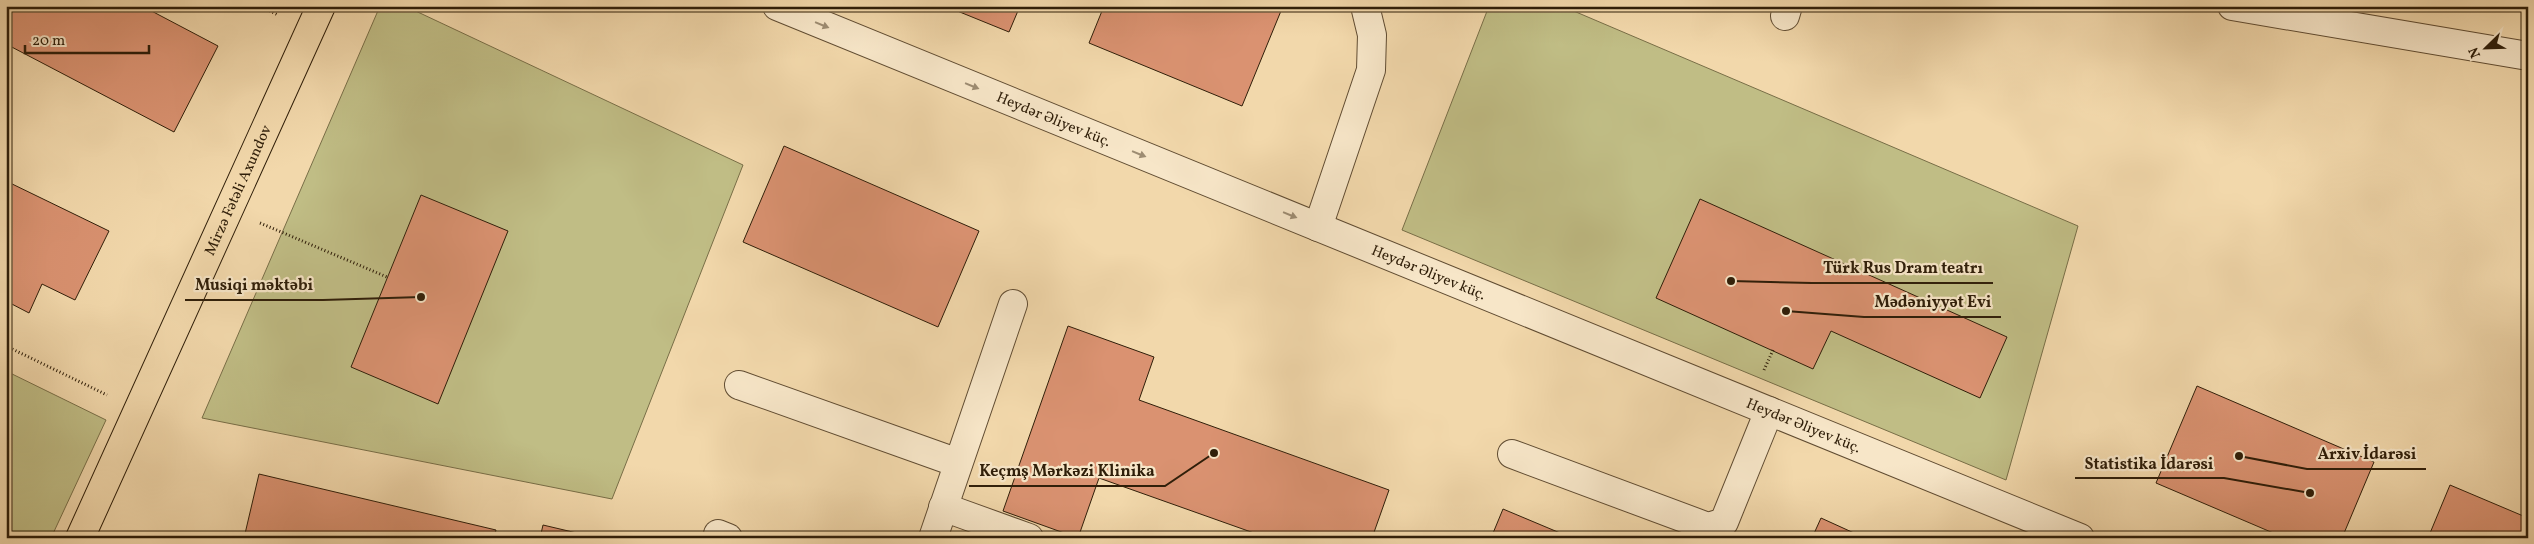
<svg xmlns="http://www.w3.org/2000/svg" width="2534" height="544" font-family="Vollkorn,serif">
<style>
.green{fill:#c0bd85;stroke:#786e47}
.building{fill:#da9271;stroke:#2f1e09}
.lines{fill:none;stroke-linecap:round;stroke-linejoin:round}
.minor-casing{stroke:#604c32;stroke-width:30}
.major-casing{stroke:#2f1e09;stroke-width:30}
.path{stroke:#2f1e09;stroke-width:3;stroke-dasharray:1 2.5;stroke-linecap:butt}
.minor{stroke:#f7e6c8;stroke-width:28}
.major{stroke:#f2d8ab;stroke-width:28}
.oneway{fill:#9d8c72}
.labels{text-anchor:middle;stroke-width:4.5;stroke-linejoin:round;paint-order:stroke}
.street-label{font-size:15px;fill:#2f1e09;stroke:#f7e6c8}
.leader{fill:none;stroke:#2f1e09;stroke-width:2}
.callout-dot{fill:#2f1e09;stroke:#f7e6c8;stroke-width:2}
.callout-label{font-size:16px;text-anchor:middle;font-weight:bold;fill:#2f1e09;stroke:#f7e6c8;stroke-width:4.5;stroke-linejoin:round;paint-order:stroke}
</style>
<rect width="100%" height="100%" fill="#f2d8ab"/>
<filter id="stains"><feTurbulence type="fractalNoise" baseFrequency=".004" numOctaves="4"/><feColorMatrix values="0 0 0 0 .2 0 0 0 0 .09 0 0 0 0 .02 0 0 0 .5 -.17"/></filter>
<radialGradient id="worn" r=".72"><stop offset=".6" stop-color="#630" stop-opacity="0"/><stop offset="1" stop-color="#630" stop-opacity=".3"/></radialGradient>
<path class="green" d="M380 6H405L743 165 612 499 202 418Z
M1489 6H1562L2078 226 2006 480 1402 230Z
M6 371 106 420 51 538H6Z"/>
<path class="building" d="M6 6H142L218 46 174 132 6 44Z
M945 6H1020L1009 32Z
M1104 6H1283L1242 106 1089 43Z
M784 146 979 231 938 327 743 242Z
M6 181 109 231 75 300 42 284 29 313 6 301Z
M421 195 508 231 438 404 351 367Z
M1700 199 2007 337 1980 398 1831 331 1813 369 1656 298Z
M1068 326 1154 357 1139 400 1389 490 1372 538H1268L1099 478 1078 538 1003 511Z
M2197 386 2374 462 2342 538H2285L2156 483Z
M259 474 496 530 494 538H244Z
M2450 485 2528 518V538H2428Z
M1503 509 1572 538H1491Z
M1821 518 1865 538H1812Z
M543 525 598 538H540Z"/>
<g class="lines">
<g class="minor-casing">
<g id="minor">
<path id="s1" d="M777 6 2080 538"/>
<path d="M2232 6 2528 56"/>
<path d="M1785 16 1788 6"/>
<path d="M1318 227 1371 70 1372 35 1365 6"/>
<path d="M739 385 958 463"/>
<path d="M1512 454 1708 527 1724 522 1769 411"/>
<path d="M943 507 1029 538"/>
<path d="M718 534 728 538"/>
<path d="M933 538 1013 304"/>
</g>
</g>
<g class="major-casing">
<g id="major">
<path id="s2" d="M80 538 321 6"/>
</g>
</g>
<path class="path" d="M260 6 278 15
M260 223 387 277
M6 346 107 395
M1764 370 1773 350"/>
<use href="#minor" class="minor"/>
<use href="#major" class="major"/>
</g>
<defs><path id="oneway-solid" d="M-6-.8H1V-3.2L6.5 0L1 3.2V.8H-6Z" transform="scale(1.25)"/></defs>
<g class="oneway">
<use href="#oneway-solid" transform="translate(822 25) rotate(22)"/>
<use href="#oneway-solid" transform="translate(972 86) rotate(22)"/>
<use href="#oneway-solid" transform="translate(1139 154) rotate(22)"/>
<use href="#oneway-solid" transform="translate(1290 215) rotate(22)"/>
</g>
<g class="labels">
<g class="street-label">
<text dy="5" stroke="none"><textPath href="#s1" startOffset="299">Heydər Əliyev küç.</textPath></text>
<text dy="5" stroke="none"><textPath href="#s2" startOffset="382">Mirzə Fətəli Axundov</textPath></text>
<text dy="5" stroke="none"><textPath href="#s1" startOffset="704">Heydər Əliyev küç.</textPath></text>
<text dy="5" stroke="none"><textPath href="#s1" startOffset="1109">Heydər Əliyev küç.</textPath></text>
</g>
</g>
<path class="leader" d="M1731 281L1812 283H1993M421 297L323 300H185M1786 311L1864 317H2001M2239 456L2307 469H2426M2310 493L2224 478H2075M1214 453L1165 486H969"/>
<g class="callout-dot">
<circle cx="1731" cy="281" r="5"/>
<circle cx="421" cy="297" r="5"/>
<circle cx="1786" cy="311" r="5"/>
<circle cx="2239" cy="456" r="5"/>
<circle cx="2310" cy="493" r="5"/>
<circle cx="1214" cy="453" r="5"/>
</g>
<g class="callout-label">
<text x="1903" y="273">Türk Rus Dram teatrı</text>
<text x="254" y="290">Musiqi məktəbi</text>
<text x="1933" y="307">Mədəniyyət Evi</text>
<text x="2367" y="459">Arxiv İdarəsi</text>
<text x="2149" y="469">Statistika İdarəsi</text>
<text x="1067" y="476">Keçmş Mərkəzi Klinika</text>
</g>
<rect width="2534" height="544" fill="none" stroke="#f2d8ab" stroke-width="25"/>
<rect x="8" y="8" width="2519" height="529" fill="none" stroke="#2f1e09" stroke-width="2.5"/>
<rect x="12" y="12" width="2509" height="519" fill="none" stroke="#2f1e09"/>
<g transform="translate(2486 48) rotate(247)" stroke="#f7e6c8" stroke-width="4" paint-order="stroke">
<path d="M0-4L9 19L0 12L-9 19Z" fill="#2f1e09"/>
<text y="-8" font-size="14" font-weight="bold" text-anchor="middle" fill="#2f1e09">N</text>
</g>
<path d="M25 45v8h124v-8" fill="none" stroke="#2f1e09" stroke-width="2.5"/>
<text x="32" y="45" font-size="15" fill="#2f1e09" stroke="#f7e6c8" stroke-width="4" paint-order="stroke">20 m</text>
<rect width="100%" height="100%" filter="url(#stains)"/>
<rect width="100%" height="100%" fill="url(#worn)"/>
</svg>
